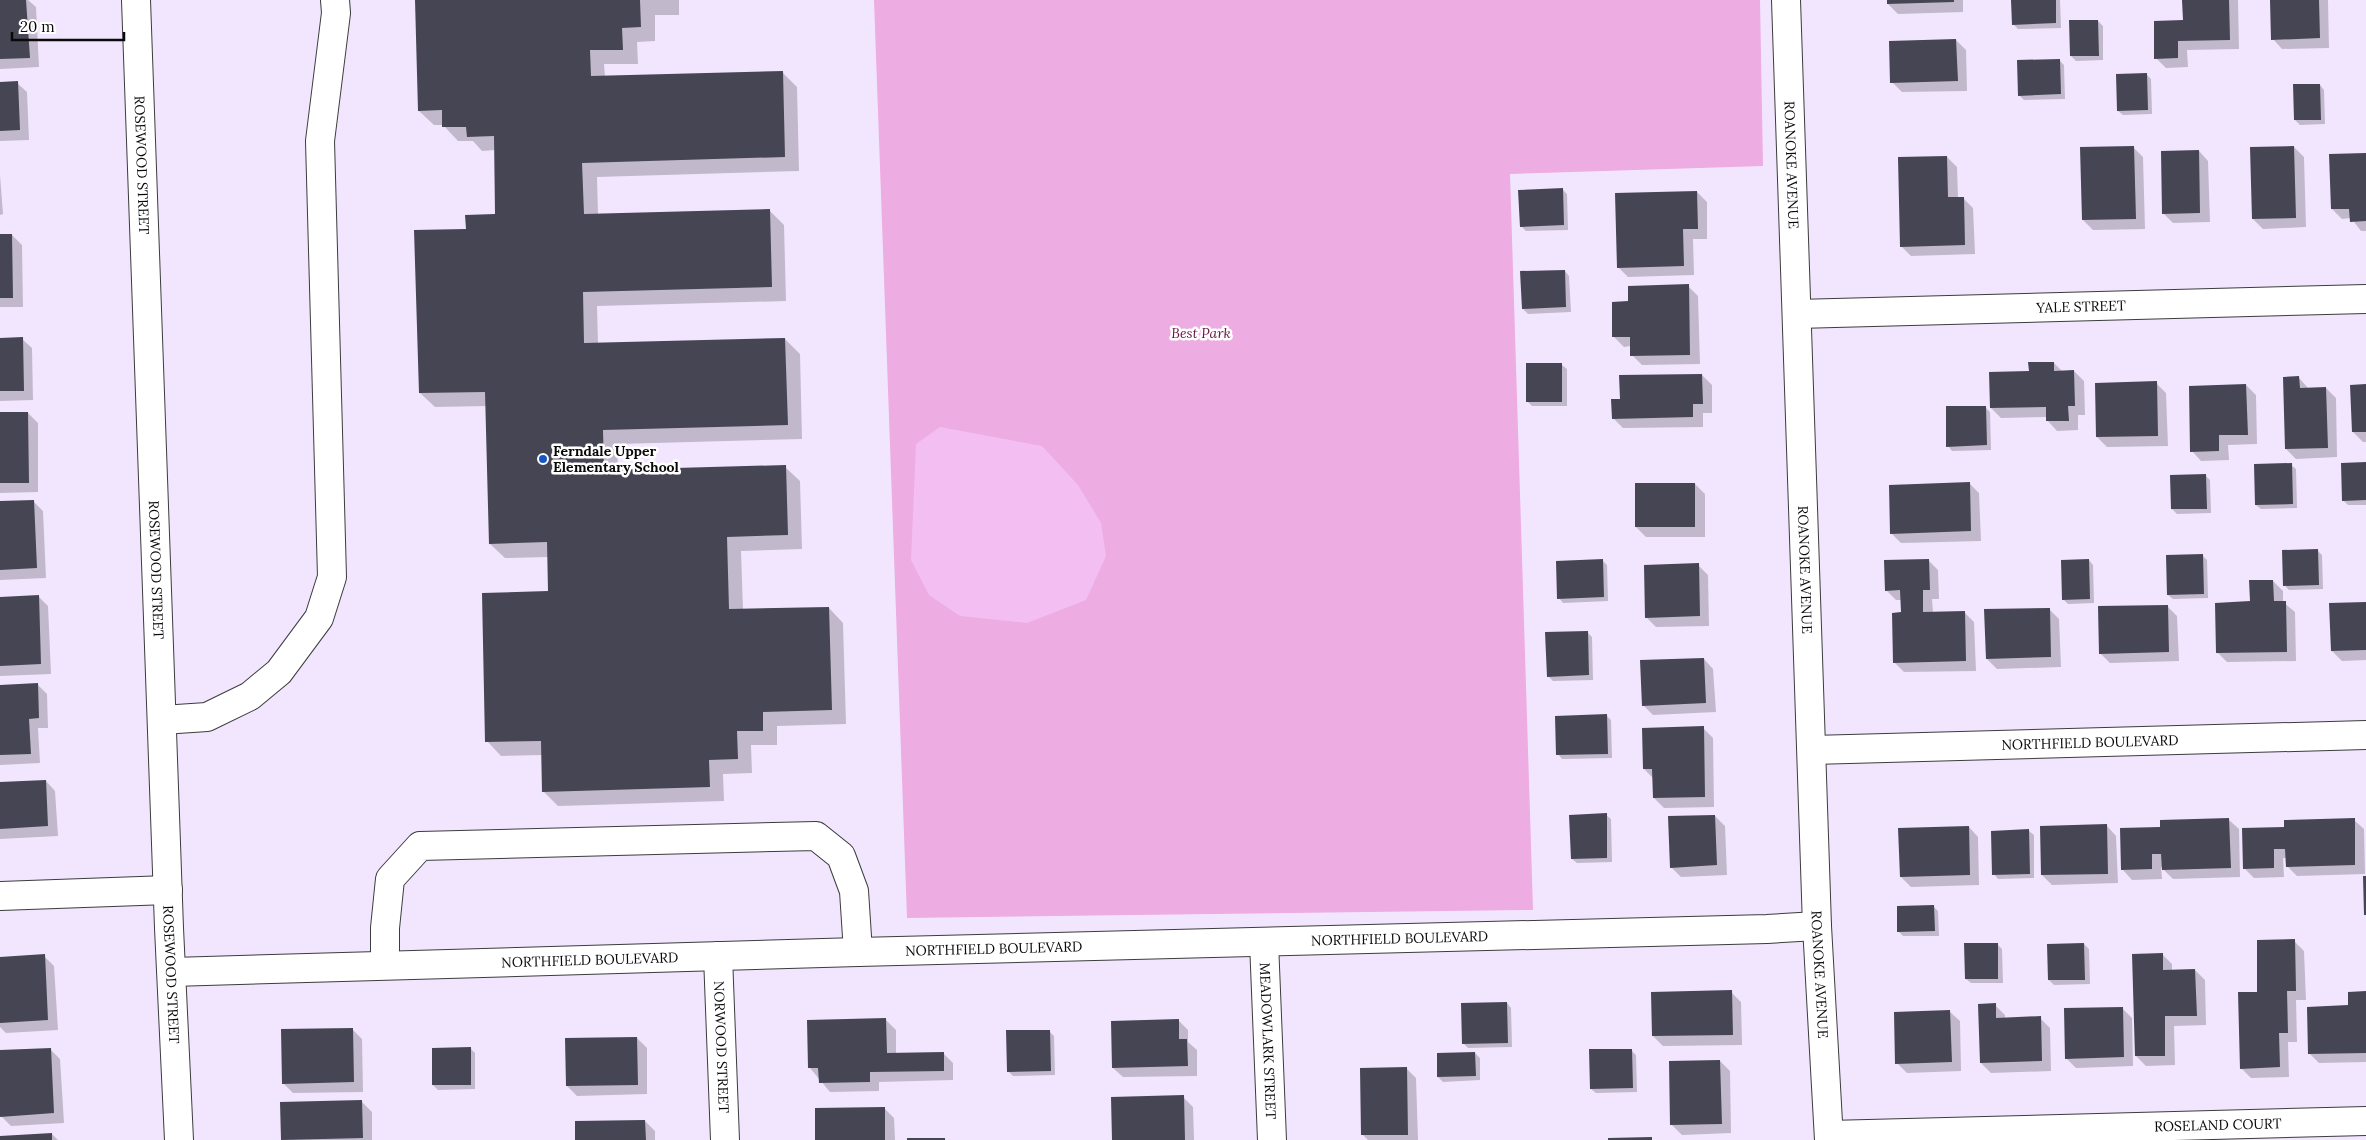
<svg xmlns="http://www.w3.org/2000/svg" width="2366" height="1140" font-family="Lora,serif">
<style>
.green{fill:#edace2}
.pitch{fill:#f3bff2}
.shadow{fill:#0003}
.building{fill:#464553}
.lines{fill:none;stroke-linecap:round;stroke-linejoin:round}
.minor-casing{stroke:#3c3c3c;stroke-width:30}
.minor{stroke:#fff;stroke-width:28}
.poi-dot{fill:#1556c6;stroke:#fff;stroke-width:2}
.labels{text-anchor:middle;stroke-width:5;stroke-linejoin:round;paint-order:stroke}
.street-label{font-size:14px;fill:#090909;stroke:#fff}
.park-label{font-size:14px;font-style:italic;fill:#661540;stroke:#fff}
.poi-label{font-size:14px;font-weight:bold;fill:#090909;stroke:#fff;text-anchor:start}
</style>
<rect width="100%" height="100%" fill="#f2e6ff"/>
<path class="green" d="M874 0H1760L1763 166 1510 174 1533 910 907 918Z"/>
<path class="pitch" d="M940 427 1042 446 1078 485 1101 523 1106 556 1086 600 1027 623 960 616 929 595 911 560 916 444Z"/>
<path class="shadow" d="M0 0H28L36 7 39 67 0 69Z
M416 0H679V15H655V41L637 42 638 64H604L605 77 783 73 797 87 799 171 597 177 598 215 769 210 784 225 786 301 597 306 598 344 785 339 800 354 802 439 617 444 618 471 785 467 800 481 802 549 741 551 743 610 829 608 843 623 846 724 777 726V745H751L752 773 723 774 724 801 558 806 543 791 542 755 501 756 487 741 549 592 548 557 505 558 490 544 487 406 435 407 420 393 467 230 497 215 495 150 482 151 473 141H458L443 125H434L419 111Z
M1888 0H1963V12L1898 14 1888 4Z
M2012 0H2060L2061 28 2018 29 2013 24Z
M2184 0H2238L2239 49 2187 50 2188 67 2166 68 2156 58 2184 22Z
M2271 0H2328L2329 48 2282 49 2273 39Z
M2098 21 2103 26V60L2076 61 2071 56Z
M1956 40 1966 50 1967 91 1902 92 1892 82Z
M2059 60 2064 65 2065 99 2024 100 2019 95Z
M2146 74 2151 79 2152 114 2123 115 2118 111Z
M0 83H17L27 92 29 140 0 141Z
M2320 85 2324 90 2325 124 2300 125 2295 120Z
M2133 147 2143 157 2145 229 2093 230 2083 220Z
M2294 147 2304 157 2306 227 2263 229 2253 219Z
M2199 151 2208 161 2210 222 2173 223 2163 213Z
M2366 154V231H2361L2351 218 2342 219 2332 209Z
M1947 157 1957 167 1958 198H1963L1973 208 1975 254 1911 256 1901 246Z
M0 175 3 214 0 215Z
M1562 189 1567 194 1568 230 1526 231 1521 226Z
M1697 192 1707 202V239H1693L1694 275 1628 277 1618 267Z
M12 235 22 245 23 307H0V236Z
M1565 271 1569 276 1571 312 1528 314 1523 309Z
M1688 286 1698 296 1700 364 1642 365 1632 355 1631 346 1624 347 1614 337 1629 302Z
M0 339H22L32 348 33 400 0 401Z
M2054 363 2063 372 2074 371 2084 381 2085 415H2078V430L2057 431 2048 421 2047 417 2001 418 1991 408 2030 373Z
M1562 365 1567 369V406H1532L1527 401Z
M1702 375 1712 385V413H1703V427L1623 428 1613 418 1621 400Z
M2299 378 2309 389 2326 388 2336 398 2337 457 2296 459 2286 449Z
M2156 383 2166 393 2168 446 2107 447 2097 437Z
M2246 385 2256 395 2257 444 2228 445 2229 460 2201 461 2192 451Z
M2366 385V442H2363L2353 432Z
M1985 407 1990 412 1991 450 1952 451 1948 446Z
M0 413H28L38 423V492L0 493Z
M2366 464V505H2348L2343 500Z
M2291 465 2296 469 2297 508 2261 509 2256 505Z
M2205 475 2210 480 2211 513 2177 514 2172 509Z
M1969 483 1979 493 1981 541 1901 543 1891 533Z
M1695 484 1705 494V537H1646L1636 527Z
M33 501 43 511 46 578 0 580V502Z
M2317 550 2322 555 2323 589 2289 590 2284 585Z
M2202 555 2207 560 2208 598 2173 599 2168 595Z
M1602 560 1607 565 1608 601 1563 603 1559 598Z
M1928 560 1938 570 1939 599H1932L1933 613 1964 612 1974 622 1976 671 1904 672 1894 662 1902 613V600H1896L1886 590Z
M2089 560 2093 565 2094 603 2068 604 2063 599Z
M1698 565 1708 575 1709 626 1656 627 1646 617Z
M2273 581 2283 591V602L2295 612 2296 661 2227 662 2217 652 2251 603Z
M38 596 48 606 51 674 0 676V598Z
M2366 603V660L2342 661 2332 651Z
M2167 606 2177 616 2179 661 2110 663 2100 653Z
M2049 609 2059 619 2061 667 1997 669 1987 659Z
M1587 632 1592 637 1593 680 1553 681 1548 676Z
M1704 659 1713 669 1716 712 1653 715 1643 705Z
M37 684 47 694 48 728H38L40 763 0 765V686Z
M1606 715 1611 720 1612 758 1562 759 1558 754Z
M1703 728 1713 738 1714 807 1664 808 1654 798 1653 778 1644 769Z
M46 781 55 791 58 836 0 839V783Z
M1606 815 1611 819 1612 862 1577 863 1572 859Z
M1715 816 1725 826 1727 875 1681 877 1671 867Z
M2229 820 2239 829 2240 877 2173 879 2161 867 2162 879 2132 880 2123 870 2162 828Z
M2354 820 2364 829 2365 874 2297 876 2287 866V858H2283L2284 877 2254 878 2244 868 2285 828Z
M2107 826 2116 836 2118 883 2052 885 2042 875Z
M1969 827 1978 837 1979 885 1911 887 1901 877Z
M2029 831 2034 835V878L1998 879 1994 874Z
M1934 907 1938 911 1939 936H1903L1898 931Z
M2294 941 2304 951 2306 1000H2296L2297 1042H2288L2289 1077 2251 1078 2241 1068 2259 994Z
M1997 944 2002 949 2003 983H1971L1966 979Z
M2084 944 2089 949 2090 984 2054 985 2049 980Z
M2162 954 2172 964V971L2195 970 2205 980 2206 1025 2174 1026 2175 1065 2146 1066 2136 1056Z
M44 956 54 966 58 1030 6 1033 0 1027V958Z
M1731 992 1741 1002 1742 1045 1663 1046 1653 1036Z
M2366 993V1062L2319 1063 2309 1053 2349 1007Z
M1507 1003 1511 1008 1512 1047 1468 1048 1463 1043Z
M1995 1005 2005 1015V1019L2040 1018 2050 1028 2051 1071 1991 1073 1981 1063Z
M2122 1008 2132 1018 2133 1066 2076 1068 2066 1058Z
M1950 1012 1960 1021 1961 1071 1907 1073 1897 1063Z
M886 1020 896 1030V1054L943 1053 953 1063V1080L879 1082V1091L830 1092 810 1068Z
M1178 1020 1188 1030V1042L1197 1050V1076L1123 1077 1113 1068Z
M352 1029 362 1039 363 1092 293 1093 283 1083Z
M1049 1031 1054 1036 1055 1075 1013 1076 1008 1071Z
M637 1038 647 1048V1094L577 1096 567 1086Z
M470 1048 475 1053V1089L438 1090 433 1085Z
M50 1049 60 1059 64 1123 11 1126 1 1116 0 1052Z
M1631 1050 1636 1055 1637 1092 1596 1093 1591 1089Z
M1475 1053 1480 1058V1080L1443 1082 1438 1077Z
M1720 1061 1730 1071 1731 1133 1682 1135 1672 1125Z
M1406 1068 1416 1078 1418 1140H1368L1363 1135Z
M1183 1097 1193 1107 1194 1140H1114Z
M362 1102 372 1112V1140H282L281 1103Z
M884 1108 894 1118 895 1140H817Z
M645 1121 655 1131V1140H576Z
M52 1134 58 1140H0V1137Z"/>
<path class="building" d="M0 0H26L30 58 0 59Z
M415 0H640L641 27 622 28 623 50H590L591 76 783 71 785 157 582 163 584 214 770 209 772 287 583 292 584 343 785 338 788 425 603 430 604 470 786 465 788 535 727 537 729 609 829 607 832 710 763 712V731H737L738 759 709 760 710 787 542 792 541 741 485 742 482 593 548 591 547 542 489 544 485 392 419 393 414 230 466 229 465 215 495 214 494 136 467 137 466 127H442V110L418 111Z
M1887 0H1954V2L1887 4Z
M2011 0H2056V23L2012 25Z
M2182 0H2229L2230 40 2178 41V58L2154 59V21L2183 20Z
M2270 0H2319L2320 38 2271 40Z
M2069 20H2098L2099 56H2070Z
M1956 39 1958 81 1890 83 1889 41Z
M2060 59 2061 94 2018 96 2017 60Z
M2147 73 2148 110 2117 111 2116 74Z
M18 81 20 130 0 131V82Z
M2293 84H2320L2321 120H2294Z
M2134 146 2136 219 2082 220 2080 147Z
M2294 146 2296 218 2252 219 2250 147Z
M2199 150 2200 213 2162 214 2161 151Z
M2366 153V221L2350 222 2349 209H2331L2329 154Z
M1947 156 1948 197H1964L1965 245 1900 247 1898 157Z
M1563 188 1564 225 1520 227 1518 190Z
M1697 191 1698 229H1683L1684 266 1617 268 1615 193Z
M0 234H12L13 298H0Z
M1565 270 1566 307 1522 309 1520 271Z
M1689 284 1690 355 1630 356V337H1612V302L1628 301V286Z
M23 337 24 391H0V338Z
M2028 362H2054V371L2074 370 2075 406H2068L2069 421H2046V407L1990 408 1989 372 2029 371Z
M1526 363H1562V402H1526Z
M1702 374 1703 404H1693V417L1612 419 1611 399H1620L1619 375Z
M2299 376 2300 388 2326 387 2328 448 2285 449 2283 377Z
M2157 381 2158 436 2096 437 2095 383Z
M2246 384 2248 435H2219V451L2190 452 2189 386Z
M2366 384V432H2352L2350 385Z
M1946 406H1986L1987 445 1946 447Z
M0 412H28L29 483H0Z
M2366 462V500L2342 501 2341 463Z
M2292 463 2293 504 2255 505 2254 464Z
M2206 474 2207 509H2171L2170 475Z
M1970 482 1971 531 1890 534 1889 485Z
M1635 483H1695V527H1635Z
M34 500 37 568 0 570V501Z
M2318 549 2319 585 2283 586 2282 550Z
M2203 554 2204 594 2167 595 2166 555Z
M1603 559 1604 597 1557 599 1556 561Z
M1929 559 1930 590H1923V612L1965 611 1966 661 1893 663 1892 613 1901 612 1900 590 1885 591 1884 560Z
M2089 559 2090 599 2062 600 2061 560Z
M1699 563 1700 616 1645 618 1644 565Z
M2249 580H2273L2274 601H2286L2287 652 2216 653 2215 603 2250 601Z
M39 595 41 664 0 666V597Z
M2366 602V650L2331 651 2329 603Z
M2168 605 2169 652 2099 654 2098 606Z
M2050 608 2051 657 1986 659 1984 609Z
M1588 631 1589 675 1547 677 1545 632Z
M1704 658 1706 703 1642 706 1640 660Z
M38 683 39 718 29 719 31 754 0 755V685Z
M1607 714 1608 754 1556 755 1555 716Z
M1704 726 1705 797 1653 798 1652 769H1643L1642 728Z
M46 780 48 826 0 829V782Z
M1607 813V858L1571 859 1569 815Z
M1715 815 1717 865 1670 868 1668 816Z
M2229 818 2231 868 2162 870 2161 854H2152V869L2121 870 2120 828 2160 827V820Z
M2355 818V865L2286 867 2285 849H2274V868L2243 869 2242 828 2284 827V820Z
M2107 824 2108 874 2041 875 2040 826Z
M1969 826 1970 875 1900 877 1898 828Z
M2029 829 2030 874 1992 875 1991 831Z
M2363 876H2366V915H2364Z
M1934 905 1935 931 1897 932V906Z
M2295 939 2296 991H2287L2288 1033H2279L2280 1067 2240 1069 2238 992H2257V940Z
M1964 943H1998V979H1965Z
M2084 943 2085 980H2048L2047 944Z
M2163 953V970L2195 969 2197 1016H2165V1056H2135L2132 954Z
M45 954 48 1020 0 1023V957Z
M1732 990 1733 1035 1652 1036 1651 992Z
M2366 991V1053L2308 1054 2307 1007 2348 1005V992Z
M1507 1002 1508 1043 1462 1044 1461 1003Z
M1996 1003V1018L2041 1016 2042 1061 1980 1063 1978 1004Z
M2123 1007 2124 1057 2065 1059 2064 1008Z
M1950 1010 1952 1062 1895 1064 1894 1012Z
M886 1018 887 1053 944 1052V1071L870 1072V1082L819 1083 818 1068H808L807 1020Z
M1179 1019V1039H1187L1188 1066 1112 1068 1111 1021Z
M353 1028 354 1082 282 1084 281 1029Z
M1006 1030H1050L1051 1071 1007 1072Z
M637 1037 638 1085 566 1086 565 1038Z
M471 1047V1085H432V1048Z
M51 1048 54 1113 0 1117V1050Z
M1589 1049H1632L1633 1088 1590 1089Z
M1475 1052 1476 1076 1437 1077V1053Z
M1720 1060 1722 1124 1670 1125 1669 1061Z
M1407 1067 1408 1135H1361L1360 1068Z
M1184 1095 1185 1140H1112L1111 1097Z
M362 1100 363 1138 281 1140 280 1102Z
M885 1107V1140H815V1108Z
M645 1120 646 1140H575V1121Z
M52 1133V1140H0V1136Z
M1652 1137V1140H1608V1138Z
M907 1138H945V1140H907Z"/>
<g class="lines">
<g class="minor-casing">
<g id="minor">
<path id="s1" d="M136 0 169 928 179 1140"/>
<path id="s2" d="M1786 0 1817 926 1829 1140"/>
<path id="s3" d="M1797 314 2366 299"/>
<path d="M162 720 207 717 250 696 279 672 319 618 332 577 320 141 336 13 335 0"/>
<path id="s4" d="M1812 750 2366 735"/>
<path d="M0 896 168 890"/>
<path id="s5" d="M1264 942 1272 1140"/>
<path id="s6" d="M718 956 725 1140"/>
<path d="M385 965V928L390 879 420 846 816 836 841 856 854 891 858 952"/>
<path id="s7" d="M172 972 858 952 1767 929 1817 926"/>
<path id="s8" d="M1829 1135 2366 1121"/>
</g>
</g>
<use href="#minor" class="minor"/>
</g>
<circle class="poi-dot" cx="543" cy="459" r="5"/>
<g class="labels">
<g class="street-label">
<text dy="5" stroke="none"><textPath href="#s1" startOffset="165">ROSEWOOD STREET</textPath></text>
<text dy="5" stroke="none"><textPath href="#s2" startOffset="165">ROANOKE AVENUE</textPath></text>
<text dy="5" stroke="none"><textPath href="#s3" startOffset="284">YALE STREET</textPath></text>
<text dy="5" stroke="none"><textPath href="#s1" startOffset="570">ROSEWOOD STREET</textPath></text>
<text dy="5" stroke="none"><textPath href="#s2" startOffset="570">ROANOKE AVENUE</textPath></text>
<text dy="5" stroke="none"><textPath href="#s4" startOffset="278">NORTHFIELD BOULEVARD</textPath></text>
<text dy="5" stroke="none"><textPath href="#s7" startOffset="1228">NORTHFIELD BOULEVARD</textPath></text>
<text dy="5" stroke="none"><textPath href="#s7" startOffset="822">NORTHFIELD BOULEVARD</textPath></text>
<text dy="5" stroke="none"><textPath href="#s7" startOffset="418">NORTHFIELD BOULEVARD</textPath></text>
<text dy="5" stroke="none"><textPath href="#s1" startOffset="975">ROSEWOOD STREET</textPath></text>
<text dy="5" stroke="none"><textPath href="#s2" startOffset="975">ROANOKE AVENUE</textPath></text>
<text dy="5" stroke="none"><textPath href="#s5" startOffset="99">MEADOWLARK STREET</textPath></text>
<text dy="5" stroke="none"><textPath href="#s6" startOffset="91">NORWOOD STREET</textPath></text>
<text dy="5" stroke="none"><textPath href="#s8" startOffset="389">ROSELAND COURT</textPath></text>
</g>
<g class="park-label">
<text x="1201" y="338">Best Park</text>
</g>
<g class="poi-label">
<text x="553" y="456">Ferndale Upper<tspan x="553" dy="16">Elementary School</tspan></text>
</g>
</g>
<path d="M12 32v8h112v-8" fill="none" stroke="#090909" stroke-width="2.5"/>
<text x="20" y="32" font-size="15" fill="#090909" stroke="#ffffff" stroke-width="4" paint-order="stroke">20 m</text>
</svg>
